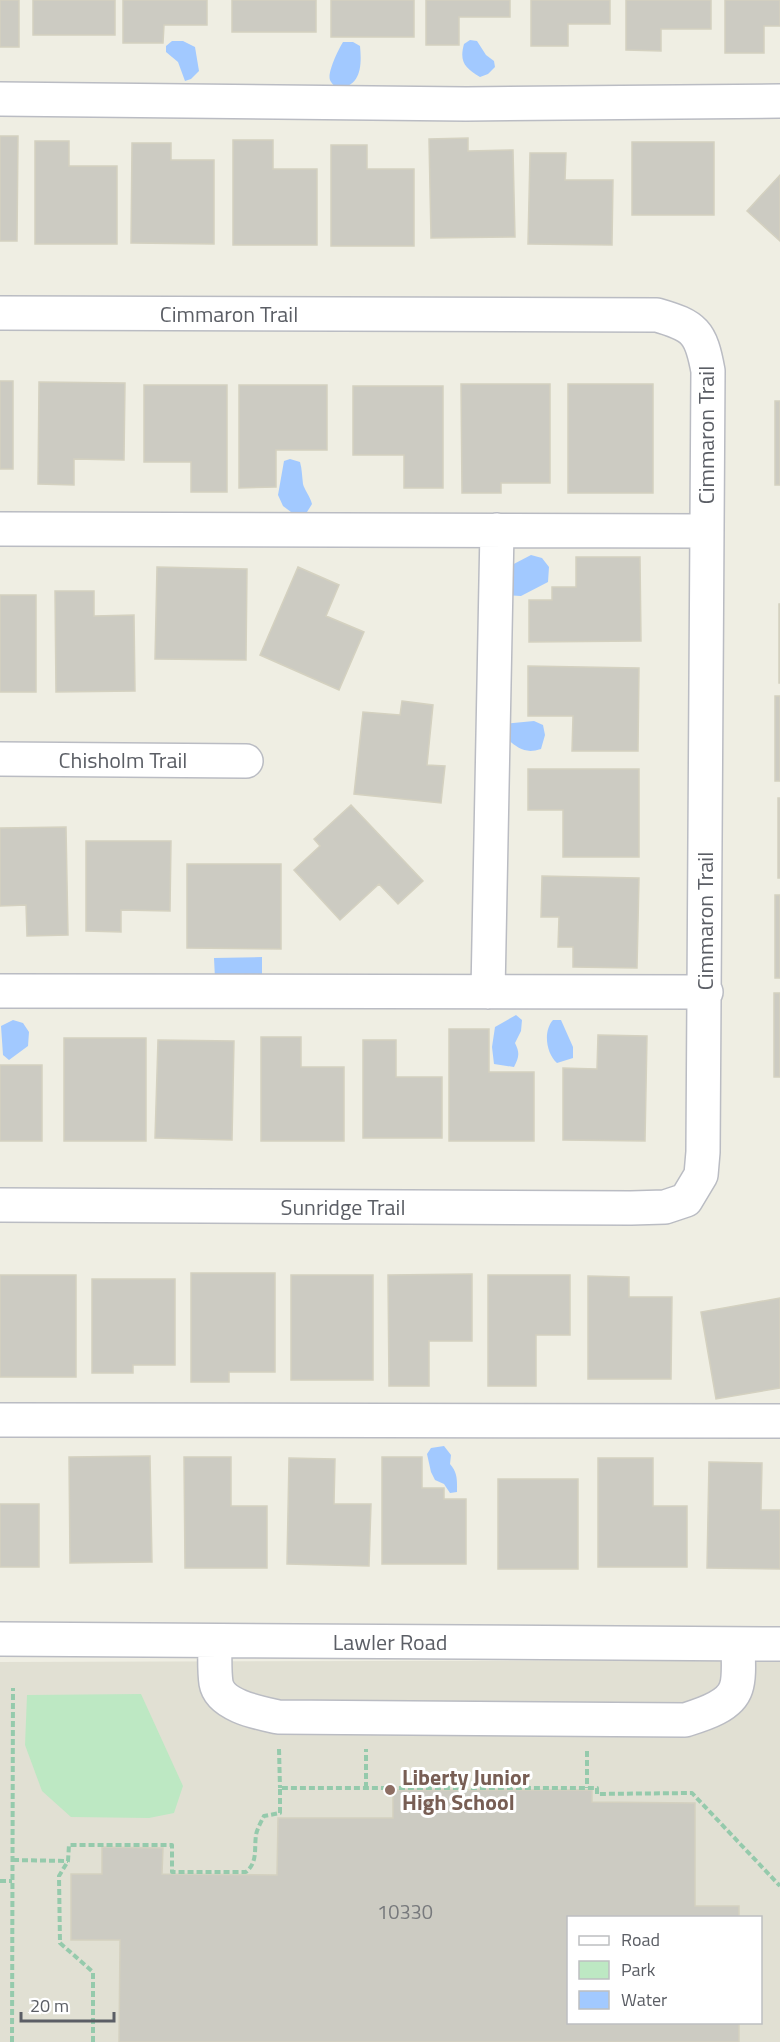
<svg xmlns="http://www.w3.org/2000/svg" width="780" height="2042" font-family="'Titillium Web',sans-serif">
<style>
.education{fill:#e1e0d3;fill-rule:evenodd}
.green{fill:#bde8c3}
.water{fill:#a2c9ff}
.building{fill:#cccbc2;stroke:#d4d1c0;stroke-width:1.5}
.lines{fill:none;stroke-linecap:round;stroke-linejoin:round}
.minor-casing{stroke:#babcc3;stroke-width:36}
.path{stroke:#95caac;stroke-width:4;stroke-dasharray:6 3;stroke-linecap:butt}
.minor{stroke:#fff;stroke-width:33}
.education-dot{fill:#8d6e63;stroke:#fff;stroke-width:2}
.labels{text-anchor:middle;stroke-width:6;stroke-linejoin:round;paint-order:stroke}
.number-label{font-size:20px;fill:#77797c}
.street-label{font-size:22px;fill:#5b5e65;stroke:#fff}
.education-label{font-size:22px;font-weight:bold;fill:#785e54;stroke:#fff;text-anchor:start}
</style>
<rect width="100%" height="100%" fill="#efeee3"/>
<path class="education" d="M780 1660V2042H0V1662ZM568 1918H760V2022H568Z"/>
<path class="green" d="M141 1694 183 1786 174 1813 149 1818 71 1817 42 1791 25 1745 27 1695Z"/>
<path class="water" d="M470 40 477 41 486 55 494 61 495 67 488 74 480 77C465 68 459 62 464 44Z
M172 41H183L195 47 199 71 191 79 185 81 178 62 166 52V46Z
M343 42H353L360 46C362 66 361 88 336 88 335 87 330 81 330 80 327 73 339 48 343 42Z
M290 459 300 462C302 469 302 476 303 484 304 489 310 496 312 504L307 512 295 515 283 506 278 495 284 461Z
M531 555 542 558 549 567 548 582 521 596 506 595V568Z
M534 721 543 725 545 735 541 749C523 755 516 746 502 735L504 724Z
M262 957V978L215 979 214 958Z
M516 1015 522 1020 521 1031 515 1043C520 1053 519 1057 514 1067L494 1064 492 1047 495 1027Z
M13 1020 23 1023 29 1032 28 1046 9 1060 3 1055 1 1026Z
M553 1020H561L573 1047V1058L557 1063C546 1053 543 1031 553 1020Z
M444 1446 451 1455 450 1464C458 1473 457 1481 457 1492L450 1493 444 1484 435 1480 431 1472 427 1454 431 1448Z"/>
<path class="building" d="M0 0H19V47H0Z
M33 0H115V35H33Z
M123 0H207V25H164L163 43H123Z
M232 0H316V32H232Z
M331 0H414V37H331Z
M426 0H510V17H459V45H426Z
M531 0H610V24H568V46H531Z
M626 0H711V29H661V51L626 50Z
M725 0H780V26H764V53H725Z
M0 136H18L17 241H0Z
M468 138V151L513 150 515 237 431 238 429 139Z
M233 140H273V169H317V245H233Z
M35 141H69V166H117V244H35Z
M632 142H714V215H632Z
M132 143H171V160H214V244L131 243Z
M331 145H367V169H414V246H331Z
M530 153H566L565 180H613L612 245 528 244Z
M780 175V241L747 211Z
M0 381H13V469H0Z
M39 382 125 383 124 460 74 459V485L38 484Z
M461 384H550V483H501V493H462Z
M568 384H653V493H568Z
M144 385H227V492H191V462H144Z
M239 385H327V450H276V487L239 488Z
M353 386H443V488H404V455H353Z
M775 401H780V485H775Z
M576 557H640L641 641 529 642V600H552V587H576Z
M157 567 247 569 246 660 155 659Z
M298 567 339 585 326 616 364 632 339 690 260 655Z
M55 591H94V616L134 615 135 691 56 692Z
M0 595H36V692H0Z
M779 604H780V683H779Z
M528 666 639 668 638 751H572L573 716H528Z
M775 696H780V781H775Z
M402 701 433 705 427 765 445 766 441 803 354 794 363 712 400 715Z
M528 769H639V857H563V810H528Z
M778 798H780V878H778Z
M351 805 423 881 398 904 379 884 340 920 294 870 320 846 314 839Z
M66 827 68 935 27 936 26 905 0 906V828Z
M86 841H171L170 911 121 910V932L86 931Z
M187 864H281V949L187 948Z
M542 876 639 878 637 968 573 967V947H558L559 917H541Z
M775 895H780V978H775Z
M774 993H780V1077H774Z
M449 1029H489V1072H534V1141H449Z
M598 1035 647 1036 645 1141 563 1140V1068L597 1069Z
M261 1037H301V1067H344V1141H261Z
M64 1038H146V1141H64Z
M158 1040 234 1041 232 1140 155 1138Z
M363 1040H396V1077H442V1138H363Z
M0 1065H42V1141H0Z
M191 1273H275V1372H229V1382H191Z
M472 1274V1341H429V1386H389L388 1275Z
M0 1275H76V1377H0Z
M291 1275H373V1380H291Z
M488 1275H570V1335H536V1386H488Z
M588 1276 629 1277V1297H672L671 1379H588Z
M92 1279H175V1365H133V1373H92Z
M780 1298V1388L716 1399 701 1312Z
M150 1456 152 1562 70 1563 69 1457Z
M184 1457H231V1506H267V1568H185Z
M382 1457H422V1488H444V1499H466V1564H382Z
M289 1458 335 1459 334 1504H371L369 1566 287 1564Z
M598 1458H653V1506H687V1567H598Z
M709 1462 762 1463 761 1510H780V1569L707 1568Z
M498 1479H578V1569H498Z
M0 1504H39V1567H0Z
M393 1790H592V1802L695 1803V1906H739V1918H568V2022H739V2042H119L120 1940H71V1874H102V1847L163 1848 162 1874 277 1875 278 1818H393Z"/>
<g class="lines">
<g class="minor-casing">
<path id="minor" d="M0 99 466 104 780 101
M0 313 657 315C695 326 701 332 708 371 704 631 707 892 703 1152L701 1175 686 1200 665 1207 631 1208 0 1205
M0 529 706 531
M0 759 246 761
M0 991 706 992
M488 992 497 530
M0 1420 780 1421
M0 1639 780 1644
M215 1641C215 1654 214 1669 216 1683 220 1706 260 1713 278 1717L685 1720C701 1715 730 1707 736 1688 740 1677 738 1656 738 1644"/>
</g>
<path class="path" d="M279 1749 280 1788
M587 1751V1788
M366 1788V1749
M13 1860 68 1861
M0 1881H12
M12 2042 13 1688
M93 2042V1972L60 1943 59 1876 68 1861 69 1845H172V1872H246C258 1862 254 1849 256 1835 257 1829 261 1822 264 1816L280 1813V1788H597V1794L692 1793 780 1886"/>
<use href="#minor" class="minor"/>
</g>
<circle class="education-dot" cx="390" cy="1790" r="6"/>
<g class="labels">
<g class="number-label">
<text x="405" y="1919">10330</text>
</g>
<g class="street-label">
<text x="229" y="322">Cimmaron Trail</text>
<text transform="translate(706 435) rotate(-90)" y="8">Cimmaron Trail</text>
<text x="123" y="768">Chisholm Trail</text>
<text transform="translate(705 921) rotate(-90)" y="8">Cimmaron Trail</text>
<text x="343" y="1215">Sunridge Trail</text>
<text x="390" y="1650">Lawler Road</text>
</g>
<g class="education-label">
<text x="402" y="1785">Liberty Junior<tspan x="402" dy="25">High School</tspan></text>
</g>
</g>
<rect x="567" y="1916" width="195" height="108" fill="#ffffff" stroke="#bdbfc1" stroke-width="1.5"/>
<rect x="579" y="1936" width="30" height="9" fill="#ffffff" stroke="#bdbfc1" stroke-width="1.5"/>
<text x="621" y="1946" font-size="18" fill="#5b5e65">Road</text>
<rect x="579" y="1961" width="30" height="18" fill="#bde8c3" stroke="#bdbfc1" stroke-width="1.5"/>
<text x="621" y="1976" font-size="18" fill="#5b5e65">Park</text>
<rect x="579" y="1991" width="30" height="18" fill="#a2c9ff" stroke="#bdbfc1" stroke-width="1.5"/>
<text x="621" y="2006" font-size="18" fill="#5b5e65">Water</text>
<path d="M21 2012v9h93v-9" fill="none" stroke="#5b5e65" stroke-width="3"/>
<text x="30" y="2012" font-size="18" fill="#5b5e65" stroke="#ffffff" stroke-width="4.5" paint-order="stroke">20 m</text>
</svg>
